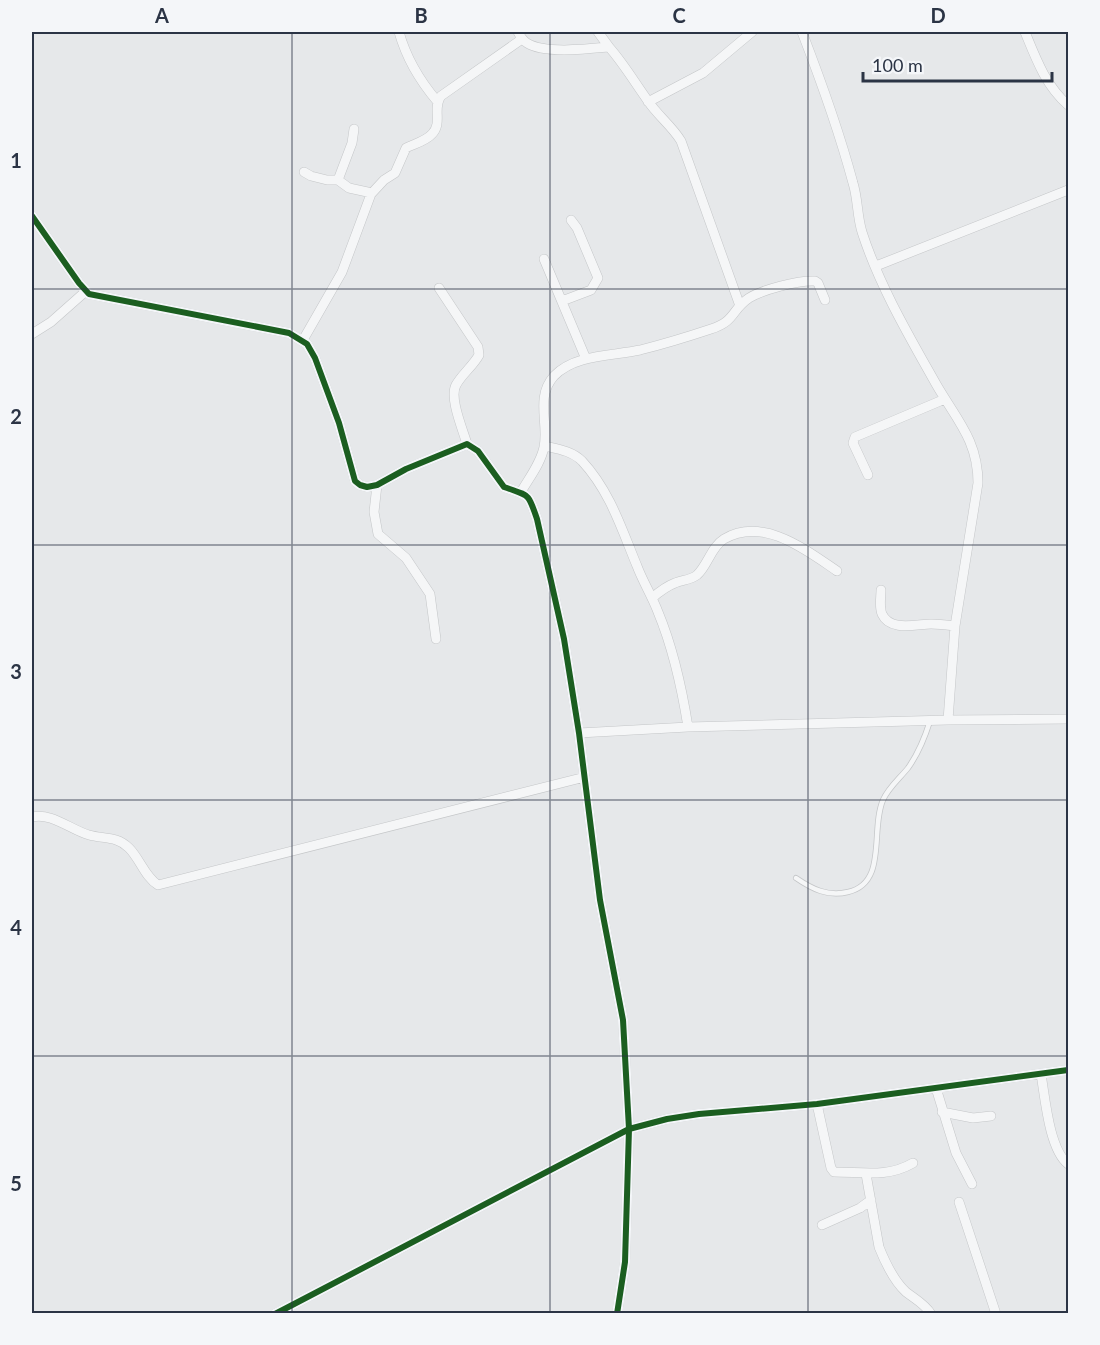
<svg xmlns="http://www.w3.org/2000/svg" width="1100" height="1345" font-family="Lato,sans-serif">
<style>
.lines{fill:none;stroke-linecap:round;stroke-linejoin:round}
.service-casing{stroke:#c4c6c8;stroke-width:6}
.minor-casing{stroke:#c4c6c8;stroke-width:10}
.service{stroke:#f5f6f7;stroke-width:4.5}
.minor{stroke:#f5f6f7;stroke-width:9}
.cycleway-casing{stroke:#f4f6f9;stroke-width:10}
.cycleway{stroke:#1b5e20;stroke-width:6}
.grid{fill:none;stroke:#2b3445;stroke-width:1.5;stroke-opacity:0.55}
.neatline{fill:none;stroke:#2b3445;stroke-width:2}
.grid-label{font-size:20px;text-anchor:middle;font-weight:bold;fill:#2b3445}
</style>
<rect width="100%" height="100%" fill="#e6e8ea"/>
<g class="lines">
<g class="service-casing">
<path id="service" d="M796 878C812 889 828 897 848 892 888 883 870 830 883 800 888 788 900 778 908 768 918 754 925 737 930 721"/>
</g>
<g class="minor-casing">
<path id="minor" d="M399 32C406 57 420 81 437 101
M518 32C520 36 522 40 527 43 544 54 588 49 609 47 624 64 635 83 648 101 658 116 672 126 681 141L740 306
M598 32 609 47
M802 32C821 81 839 131 853 183 858 199 857 216 862 232 879 285 909 336 936 384 956 419 978 440 978 483L955 626 948 720
M1025 32C1036 59 1046 86 1068 105
M648 102 703 73 752 32
M304 172 311 176 327 180H338L349 188 372 193
M338 180 352 143 354 129
M32 216 79 283 89 294 289 333 307 344 315 358 339 423 355 481 360 485 367 487 377 485 406 469 467 444 478 451 504 487C529 496 528 492 537 519L564 639 579 733 600 900 623 1020 629 1129 625 1262 617 1314
M544 259 586 359
M876 266 1068 190
M439 288 478 347 479 355C473 366 462 374 456 385 449 398 463 430 467 444
M562 301 591 290 598 278 577 228 571 220
M32 334 51 322 86 291
M303 340 342 272 371 194 384 180 395 173 406 148C414 144 426 141 432 134 443 123 432 108 441 96L522 39
M545 446C558 449 572 451 582 461 610 491 622 530 637 566 643 582 652 596 658 612 673 648 682 689 688 727
M868 475 853 443 855 437 945 399
M377 485 374 512 378 534 406 558 430 594 436 639
M521 492C529 478 541 463 544 447 549 424 535 397 554 376 575 354 613 356 640 350 664 344 687 337 711 329 736 321 731 310 749 298 762 290 798 280 815 281L818 283 825 300
M881 590C881 597 879 607 882 614 890 632 917 624 931 624 940 624 947 625 955 626
M652 598C659 592 667 586 675 583 682 580 691 580 697 575 708 565 711 547 724 539 763 516 806 550 837 571
M579 733 688 727 948 720 1068 719
M32 817C51 812 71 830 89 835 104 839 117 836 129 848 140 859 145 877 158 885L585 777
M1041 1074C1045 1097 1049 1149 1068 1164
M936 1088 956 1153 972 1184
M817 1104 831 1168 834 1172C863 1172 887 1178 913 1163
M942 1112 973 1118 991 1116
M866 1174 879 1247C885 1262 894 1281 906 1292 915 1299 925 1304 931 1314
M959 1202 996 1314
M822 1225 860 1208 871 1200
M275 1314 629 1129 667 1119 699 1114 817 1104 1068 1070"/>
</g>
<use href="#service" class="service"/>
<use href="#minor" class="minor"/>
<g class="cycleway-casing">
<path id="cycleway" d="M32 216 79 283 89 294 289 333 307 344 315 358 339 423 355 481 360 485 367 487 377 485 406 469 467 444 478 451 504 487C529 496 528 492 537 519L564 639 579 733 600 900 623 1020 629 1129 625 1262 617 1314
M275 1314 629 1129 667 1119 699 1114 817 1104 1068 1070"/>
</g>
<use href="#cycleway" class="cycleway"/>
</g>
<path class="grid" d="M292 32V1314M550 32V1314M808 32V1314M32 289H1068M32 545H1068M32 800H1068M32 1056H1068"/>
<rect width="1100" height="1345" fill="none" stroke="#f4f6f9" stroke-width="66"/>
<path d="M863 72v9h189v-9" fill="none" stroke="#2b3445" stroke-width="3"/>
<text x="872" y="72" font-size="18" fill="#2b3445" stroke="#f4f6f9" stroke-width="4.5" paint-order="stroke">100 m</text>
<rect x="33" y="33" width="1034" height="1279" class="neatline"/>
<g class="grid-label">
<text x="162" y="23">A</text>
<text x="421" y="23">B</text>
<text x="679" y="23">C</text>
<text x="938" y="23">D</text>
<text x="16" y="168">1</text>
<text x="16" y="424">2</text>
<text x="16" y="679">3</text>
<text x="16" y="935">4</text>
<text x="16" y="1191">5</text>
</g>
</svg>
